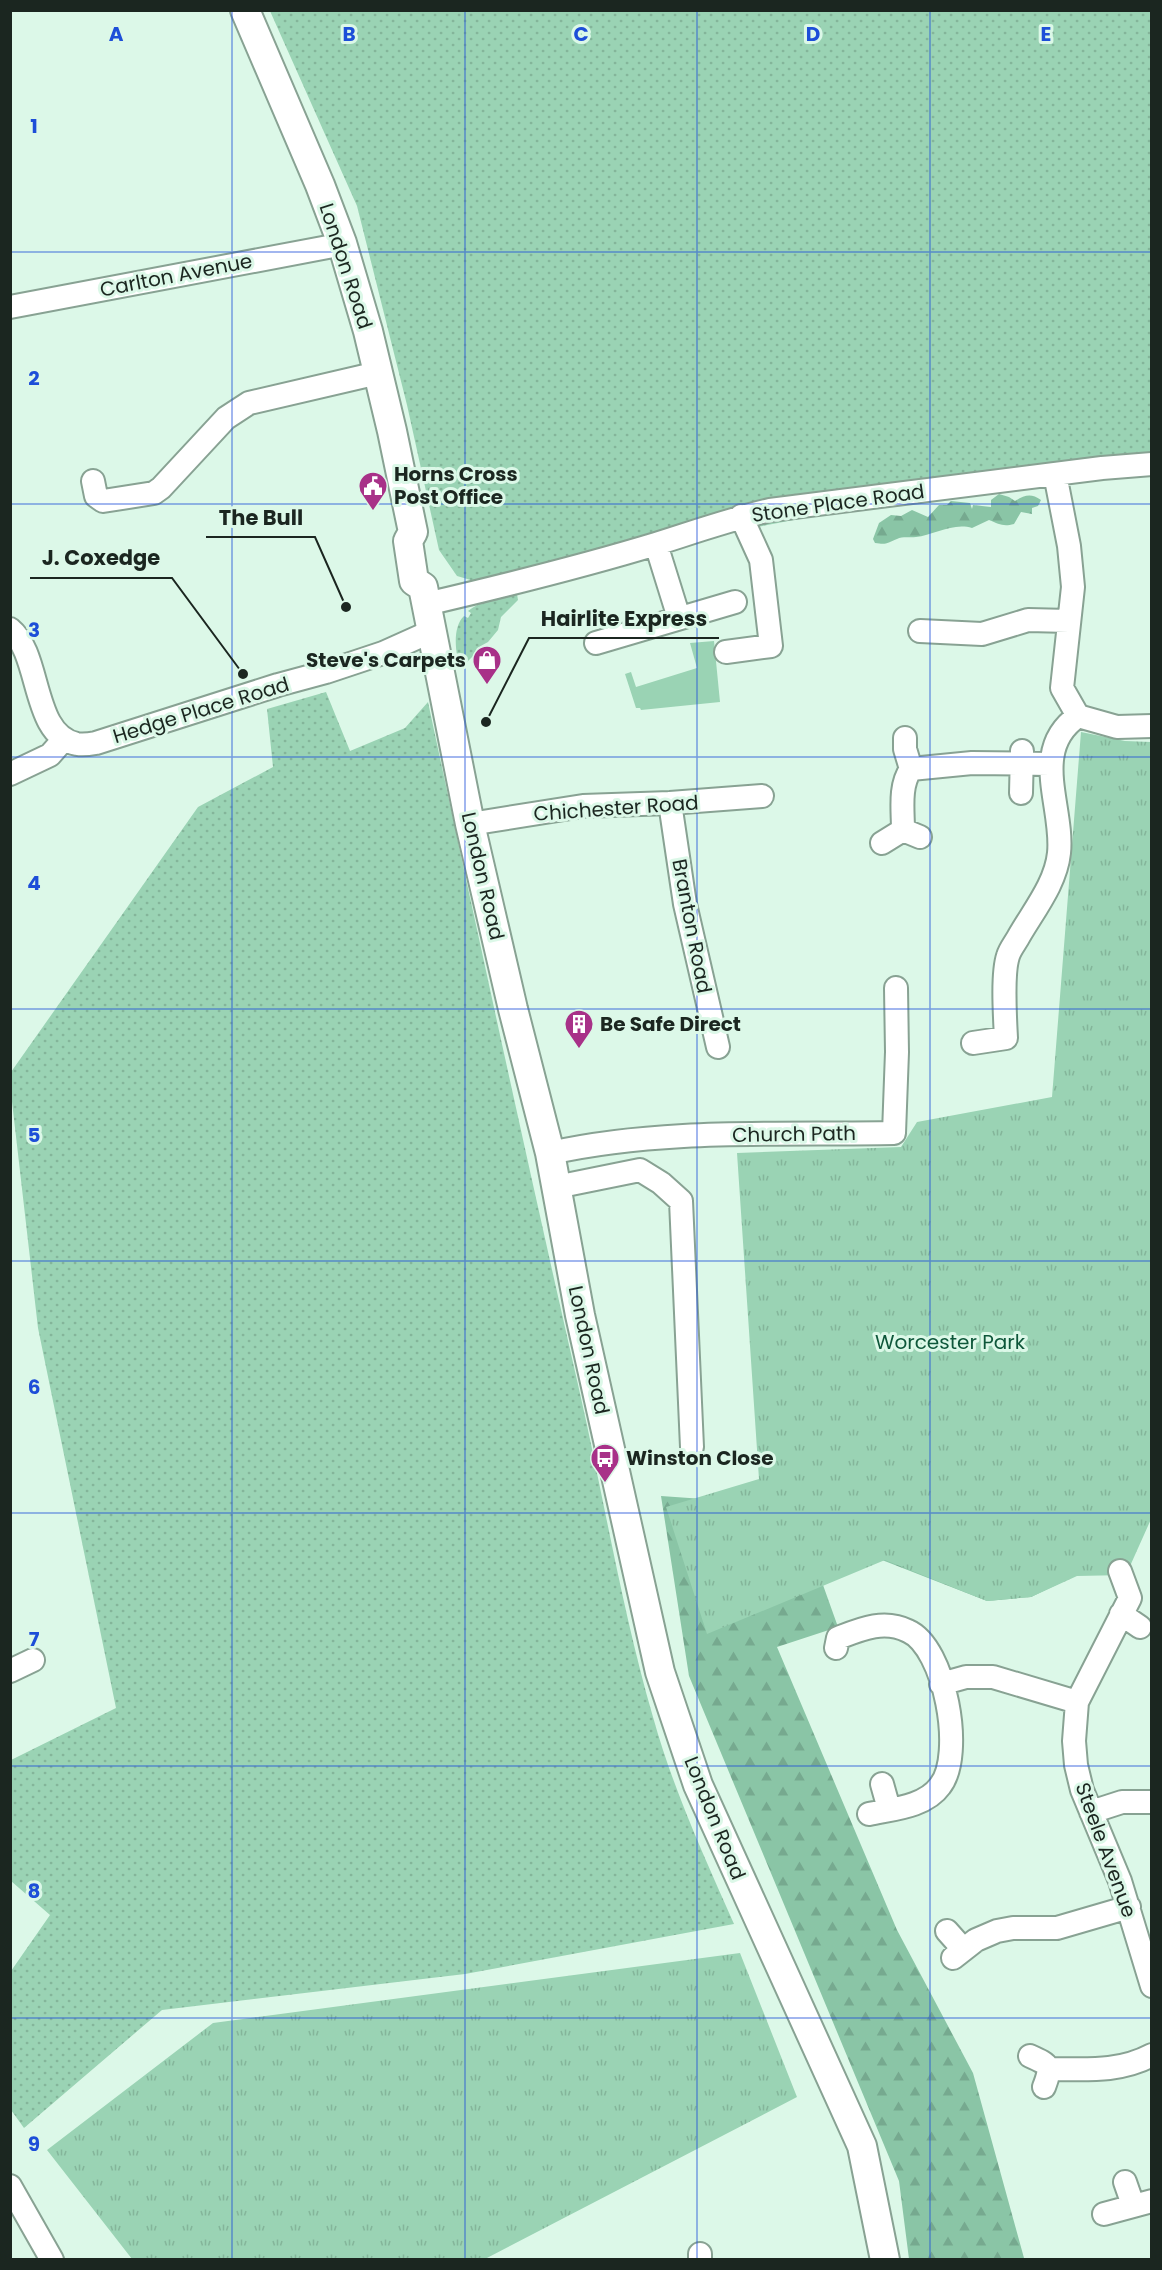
<svg xmlns="http://www.w3.org/2000/svg" width="1162" height="2270" font-family="Poppins,sans-serif">
<style>
.grass{fill:url(#grass-dots)}
.forest{fill:url(#forest-firs)}
.park{fill:url(#park-tufts)}
.garden{fill:#9ad3b4}
.lines{fill:none;stroke-linecap:round;stroke-linejoin:round}
.minor-casing{stroke:#88a293;stroke-width:26}
.major-casing{stroke:#88a293;stroke-width:32}
.minor{stroke:#fff;stroke-width:22}
.major{stroke:#fff;stroke-width:28}
.grid{fill:none;stroke:#1d4ed8;stroke-width:1.5;stroke-opacity:0.55}
.labels{text-anchor:middle;stroke-width:6;stroke-linejoin:round;paint-order:stroke}
.street-label{font-size:20px;fill:#1b2620;stroke:#dcf8e8}
.poi-label{font-size:20px;font-weight:bold;fill:#1b2620;stroke:#dcf8e8;text-anchor:start}
.park-label{font-size:20px;fill:#0e573a;stroke:#dcf8e8}
.grid-label{font-size:20px;text-anchor:middle;font-weight:bold;fill:#1d4ed8;stroke:#dcf8e8;stroke-width:6;stroke-linejoin:round;paint-order:stroke}
.leader{fill:none;stroke:#1b2620;stroke-width:2}
.callout-dot{fill:#1b2620;stroke:#dcf8e8;stroke-width:2}
.callout-label{font-size:21px;text-anchor:middle;font-weight:bold;fill:#1b2620;stroke:#dcf8e8;stroke-width:6;stroke-linejoin:round;paint-order:stroke}
</style>
<defs>
<pattern id="grass-dots" width="8" height="8" patternUnits="userSpaceOnUse" patternTransform="scale(1.5)"><rect width="8" height="8" fill="#9ad3b4"/><path d="M2 2h.1M6 6h.1" fill="none" stroke="#84b59a" stroke-width="1.8" stroke-linecap="round"/></pattern>
<pattern id="forest-firs" width="22" height="20" patternUnits="userSpaceOnUse" patternTransform="scale(1.5)"><rect width="22" height="20" fill="#8ac5a6"/><path d="M5 1l3.5 6h-7zM16 11l3.5 6h-7z" fill="#76a98f"/></pattern>
<pattern id="park-tufts" width="24" height="20" patternUnits="userSpaceOnUse" patternTransform="scale(1.5)"><rect width="24" height="20" fill="#9ad3b4"/><path d="M3 7l-1-3M5 7V3M7 7l1-3M15 17l-1-3M17 17v-4M19 17l1-3" fill="none" stroke="#84b59a"/></pattern>
</defs>
<rect width="100%" height="100%" fill="#dcf8e8"/>
<path class="grass" d="M270 11H1151V452L474 581 457 576 439 550 407 405 357 206Z
M517 594 518 600 501 617 498 630 488 642 477 648 473 656 461 668C455 655 452 627 464 616L468 618 471 613 468 611C482 600 500 596 517 594Z
M326 692 350 751 405 728 428 702C477 931 527 1161 579 1389 604 1499 622 1610 653 1717 673 1789 704 1856 734 1924L465 1974 162 2010 24 2128 11 2110V1971L50 1915 11 1881V1760L116 1708 38 1328 11 1093V1072L198 807 273 767 267 709Z"/>
<path class="forest" d="M999 494 1009 497 1015 501C1025 495 1031 493 1041 500L1038 506 1032 508V514L1021 512 1014 524C1003 527 999 524 989 520L972 528C954 522 933 535 916 537 910 538 903 536 897 539 887 543 887 545 875 543L873 539 879 523 891 515 901 516 912 510 928 517 939 505H947L951 501 970 503 972 509 973 505 991 507V500Z
M661 1496 760 1503 1077 1575 1031 1597 987 1601 882 1560 823 1585 838 1627 777 1647 897 1930 973 2073 1024 2258 909 2259 899 2181 689 1676Z"/>
<path class="park" d="M1081 732 1125 741 1151 742 1152 1517 1126 1575 1077 1576 1031 1597 987 1601 885 1560 707 1634 666 1507 759 1479 737 1153 901 1147 917 1122 1052 1097Z
M740 1953 797 2097 485 2259H132L47 2150 213 2023Z"/>
<path class="garden" d="M714 641 720 702 641 710 640 708H636L625 674 631 672 636 687 697 668 690 643Z"/>
<g class="lines">
<g class="minor-casing">
<path id="minor" d="M10 307 328 247 342 243
M1055 474 1069 546 1073 587 1062 688 1078 716 1117 727 1152 726
M93 481 96 496 103 501 154 493 161 488 226 418 249 403 378 373
M656 544 679 618
M426 604C503 586 580 567 656 544 694 532 731 519 770 510L1102 468 1152 464
M10 629C42 655 31 735 77 744 83 745 90 744 96 743L278 685 326 672 383 653 432 631
M920 631 982 634 1028 620 1069 621
M596 643 735 602
M726 652 771 646 761 560 741 516
M905 738V749L911 769
M911 769 972 763 1050 764
M911 769C899 786 903 810 903 830L920 837
M10 774 50 755 64 739
M1021 793 1022 751
M670 803 685 904 718 1047
M470 824 583 806 670 803 762 796
M882 843 903 830
M973 1043 1006 1038C1005 1018 1002 974 1008 956 1010 949 1016 942 1019 936 1034 910 1056 883 1059 853 1064 807 1029 750 1078 716
M550 1153C662 1128 780 1135 894 1133L897 1052 896 988
M556 1187 640 1170 661 1183 681 1201 692 1447
M1120 1571 1130 1598 1077 1702 1074 1741 1076 1765 1082 1790 1120 1881 1152 1986
M1121 1614 1140 1627
M836 1648 838 1638C861 1629 884 1619 908 1631 945 1647 965 1755 940 1786 925 1807 892 1809 869 1814
M10 1671 33 1660
M941 1684 966 1677H993L1077 1702
M882 1784 889 1809
M1091 1812 1122 1802H1152
M947 1931 963 1949
M953 1958 976 1940 997 1931 1013 1928H1057L1129 1907
M1030 2056C1050 2065 1052 2066 1044 2087
M1049 2069C1085 2069 1118 2073 1152 2055
M1125 2182 1133 2205
M10 2186 52 2260
M1104 2214 1152 2201
M700 2254V2260"/>
</g>
<g class="major-casing">
<path id="major" d="M245 10 320 185 342 243 368 331 392 431 413 532 408 541 414 581 423 587 470 824 513 1009 550 1153 580 1315 660 1672 698 1785 862 2146 885 2260"/>
</g>
<use href="#minor" class="minor"/>
<use href="#major" class="major"/>
</g>
<path class="grid" d="M232 10V2260M465 10V2260M697 10V2260M930 10V2260M10 252H1152M10 504H1152M10 757H1152M10 1009H1152M10 1261H1152M10 1513H1152M10 1766H1152M10 2018H1152"/>
<defs>
<g id="civic-pin" transform="scale(1.5)"><path d="M0 17L-7.5 6A9.5 9.5 0 1 1 7.5 6Z" fill="#a83188" stroke="#dcf8e8"/><path d="M-.6-6.5H3V-4.5H.6V-3L4-1V1h2V6H-6V1h2V-1L-.6-3ZM-1.2 2.5V6h2.4V2.5Z" fill="#fff"/></g>
<g id="shop-pin" transform="scale(1.5)"><path d="M0 17L-7.5 6A9.5 9.5 0 1 1 7.5 6Z" fill="#a83188" stroke="#dcf8e8"/><path d="M-5-2.5h2.3a2.7 3.5 0 0 1 5.4 0H5L5.5 6h-11ZM-1.5-2.5h3a1.5 2.3 0 0 0-3 0Z" fill="#fff"/></g>
<g id="building-pin" transform="scale(1.5)"><path d="M0 17L-7.5 6A9.5 9.5 0 1 1 7.5 6Z" fill="#a83188" stroke="#dcf8e8"/><path d="M-4-6H4V6H1V3H-1V6H-4ZM-2.5-4.3h1.7v1.8h-1.7ZM.8-4.3h1.7v1.8H.8ZM-2.5-1h1.7V.8h-1.7ZM.8-1h1.7V.8H.8Z" fill="#fff"/></g>
<g id="bus-pin" transform="scale(1.5)"><path d="M0 17L-7.5 6A9.5 9.5 0 1 1 7.5 6Z" fill="#a83188" stroke="#dcf8e8"/><path d="M-5-6H5V4H4V6H2V4H-2V6H-4V4H-5ZM-3.5-4V0h7V-4ZM-3.5 1.2v1.5H-2V1.2ZM2 1.2v1.5H3.5V1.2Z" fill="#fff"/></g>
</defs>
<g fill-rule="evenodd">
<use href="#civic-pin" x="373" y="486"/>
<use href="#shop-pin" x="487" y="660"/>
<use href="#building-pin" x="579" y="1024"/>
<use href="#bus-pin" x="605" y="1458"/>
</g>
<g class="labels">
<g class="street-label">
<text transform="translate(346 266) rotate(72)" y="7">London Road</text>
<text transform="translate(176 275) rotate(-11)" y="7">Carlton Avenue</text>
<text transform="translate(838 503) rotate(-8)" y="7">Stone Place Road</text>
<text transform="translate(201 710) rotate(-17)" y="7">Hedge Place Road</text>
<text transform="translate(616 808) rotate(-4)" y="7">Chichester Road</text>
<text transform="translate(483 876) rotate(77)" y="7">London Road</text>
<text transform="translate(692 926) rotate(79)" y="7">Branton Road</text>
<text transform="translate(794 1134) rotate(-1)" y="7">Church Path</text>
<text transform="translate(589 1350) rotate(78)" y="7">London Road</text>
<text transform="translate(715 1818) rotate(68)" y="7">London Road</text>
<text transform="translate(1106 1850) rotate(70)" y="7">Steele Avenue</text>
</g>
<g class="poi-label">
<text x="394" y="481">Horns Cross<tspan x="394" dy="23">Post Office</tspan></text>
<text x="466" y="667" text-anchor="end">Steve's Carpets</text>
<text x="600" y="1031">Be Safe Direct</text>
<text x="626" y="1465">Winston Close</text>
</g>
<g class="park-label">
<text x="950" y="1349">Worcester Park</text>
</g>
</g>
<g class="grid-label">
<text x="116" y="41">A</text>
<text x="349" y="41">B</text>
<text x="581" y="41">C</text>
<text x="813" y="41">D</text>
<text x="1046" y="41">E</text>
<text x="34" y="133">1</text>
<text x="34" y="385">2</text>
<text x="34" y="637">3</text>
<text x="34" y="890">4</text>
<text x="34" y="1142">5</text>
<text x="34" y="1394">6</text>
<text x="34" y="1646">7</text>
<text x="34" y="1898">8</text>
<text x="34" y="2151">9</text>
</g>
<path class="leader" d="M346 607L315 537H206M243 674L172 578H30M486 722L529 638H719"/>
<g class="callout-dot">
<circle cx="346" cy="607" r="6"/>
<circle cx="243" cy="674" r="6"/>
<circle cx="486" cy="722" r="6"/>
</g>
<g class="callout-label">
<text x="261" y="525">The Bull</text>
<text x="101" y="565">J. Coxedge</text>
<text x="624" y="626">Hairlite Express</text>
</g>
<rect width="1162" height="2270" fill="none" stroke="#1b2620" stroke-width="24"/>
</svg>
